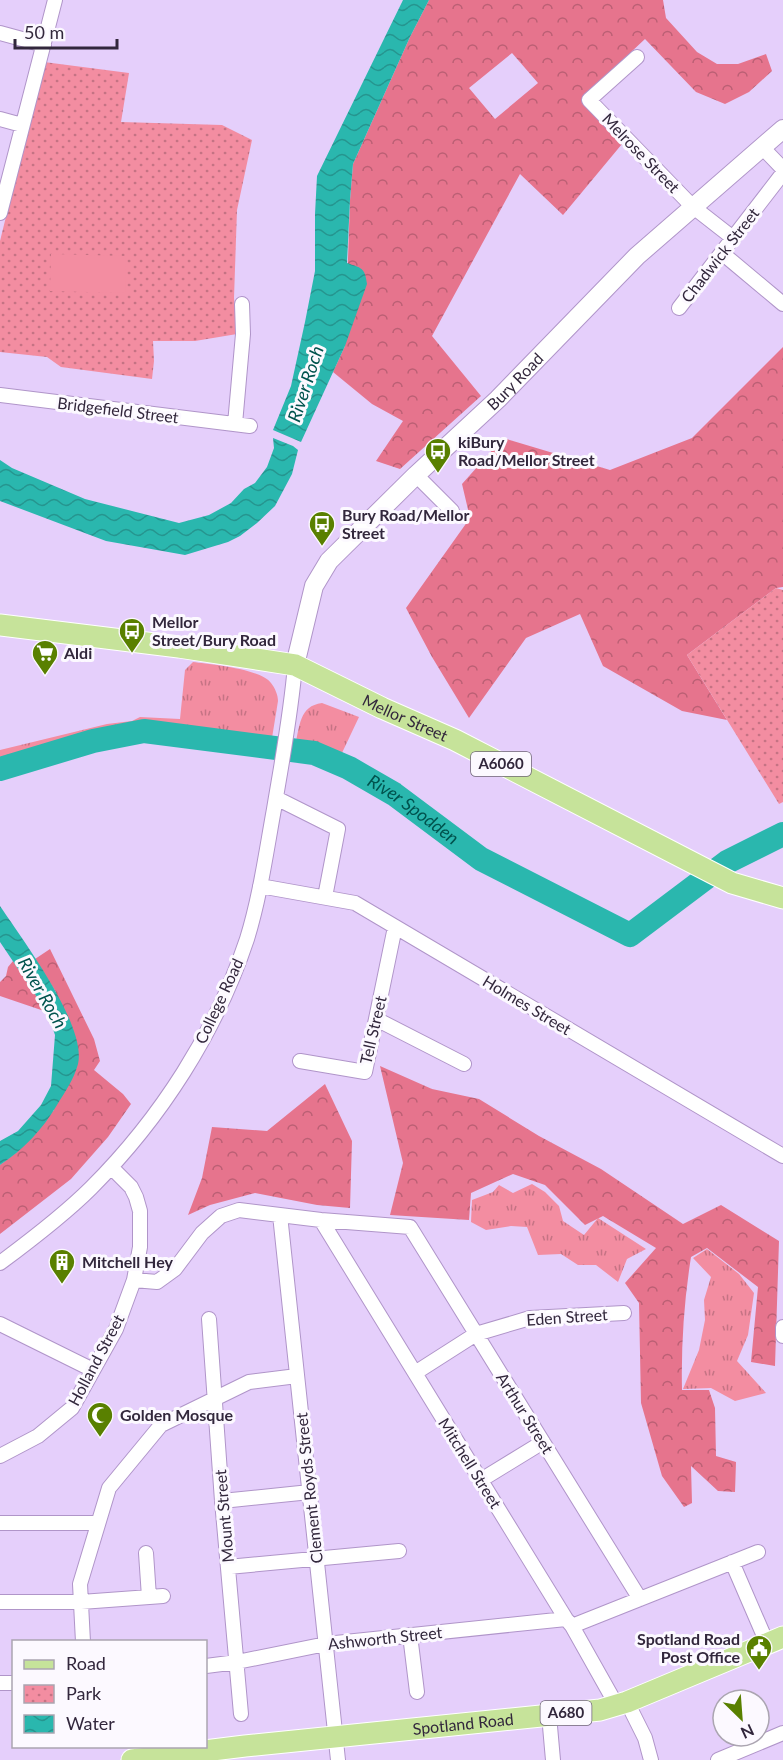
<svg xmlns="http://www.w3.org/2000/svg" width="783" height="1760" font-family="Lato,sans-serif">
<style>
.grass{fill:url(#grass-tufts)}
.forest{fill:url(#forest-crowns);fill-rule:evenodd}
.park{fill:url(#park-dots)}
.pitch{fill:#f38da1}
.water{fill:url(#water-waves)}
.lines{fill:none;stroke-linecap:round;stroke-linejoin:round}
.river{stroke:#2ab7ae;stroke-width:24}
.street-casing{stroke:#b095c9;stroke-width:16}
.secondary-casing{stroke:#b095c9;stroke-width:20}
.primary-casing{stroke:#fff;stroke-width:23}
.street{stroke:#fff;stroke-width:14}
.secondary{stroke:#fff;stroke-width:18}
.primary{stroke:#c6e39a;stroke-width:21}
.labels{text-anchor:middle;stroke-width:6;stroke-linejoin:round;paint-order:stroke}
.shield{fill:#fcf9ff;stroke:#6f6676;stroke-width:1.5}
.shield-label{font-size:15px;font-weight:bold;fill:#32273c}
.street-label{font-size:16px;fill:#32273c;stroke:#fcf9ff}
.poi-label{font-size:16px;font-weight:bold;fill:#32273c;stroke:#fcf9ff;text-anchor:start}
.water-label{font-size:18px;font-style:italic;fill:#01534e;stroke:#fcf9ff}
</style>
<defs>
<pattern id="grass-tufts" width="24" height="20" patternUnits="userSpaceOnUse" patternTransform="scale(1.5)"><rect width="24" height="20" fill="#f38da1"/><path d="M3 7l-1-3M5 7V3M7 7l1-3M15 17l-1-3M17 17v-4M19 17l1-3" fill="none" stroke="#c57384"/></pattern>
<pattern id="forest-crowns" width="20" height="18" patternUnits="userSpaceOnUse" patternTransform="scale(1.5)"><rect width="20" height="18" fill="#e6748d"/><path d="M2 6a3 3 0 1 1 6 0M12 15a3 3 0 1 1 6 0" fill="none" stroke="#bb5f74"/></pattern>
<pattern id="park-dots" width="8" height="8" patternUnits="userSpaceOnUse" patternTransform="scale(1.5)"><rect width="8" height="8" fill="#f38da1"/><path d="M2 2h.1M6 6h.1" fill="none" stroke="#c57384" stroke-width="1.8" stroke-linecap="round"/></pattern>
<pattern id="water-waves" width="16" height="10" patternUnits="userSpaceOnUse" patternTransform="scale(1.5)"><rect width="16" height="10" fill="#2ab7ae"/><path d="M0 5q4-4 8 0t8 0" fill="none" stroke="#25958f"/></pattern>
</defs>
<rect width="100%" height="100%" fill="#e5cffb"/>
<path class="grass" d="M193 662C210 664 261 669 271 683 275 688 278 695 278 701L272 738 147 723 106 728 63 742 0 758V750L107 724 132 721 140 717 180 719 185 670Z
M322 703 359 717 341 755 295 746C300 726 299 706 322 703Z
M532 1184 545 1192 559 1206 563 1221 584 1235 598 1218 646 1249 627 1259 618 1282 596 1265H578L561 1254 538 1255 527 1227 511 1226 486 1230 471 1222 472 1200 493 1192 499 1185 513 1193Z
M707 1249 739 1274 754 1293 748 1335 737 1361 766 1393 735 1401 711 1388 683 1389 699 1350 705 1320 704 1300 711 1277 693 1258Z"/>
<path class="forest" d="M429 0H663L666 18 697 52 717 64H738L766 54 772 71 749 92 725 104 696 92 645 39 583 97 622 144 563 215 520 174 432 336 481 396 400 469 376 461 403 421 372 404 333 372 345 346 350 200 353 164 410 37ZM512 53 538 83 495 119 469 88Z
M783 347V587L776 588 687 655 727 720 682 711 603 666 580 614 526 638 469 718 432 657 406 608 470 518 462 484 503 438 610 470 692 438Z
M50 949 94 1039 100 1061 94 1070 123 1094 131 1104 108 1137 71 1179 0 1234V1165L17 1152 54 1110 56 992 35 959Z
M13 961 47 1012 0 996V982L6 976 8 967Z
M380 1066 432 1089 479 1099 539 1136 601 1169 683 1224 721 1205 779 1241 775 1366 751 1362 758 1287 707 1248 691 1257C684 1301 681 1346 682 1390H709L715 1408 716 1456 736 1462 735 1492 718 1491 691 1466 692 1503 684 1507 662 1476 641 1403 639 1303 625 1283 656 1248 603 1216 585 1225 545 1185 513 1174 471 1193 469 1220 390 1215 403 1163Z
M325 1084 352 1141 350 1208 317 1205 255 1193 210 1205 188 1215 202 1178 212 1127 267 1131Z"/>
<path class="park" d="M44 62 129 73 121 122 222 125 252 140 237 210 234 298 237 334 195 341H153L154 361 152 379 61 367 47 357 0 352V241Z
M776 588 783 590V802L779 804 687 655Z"/>
<path class="pitch" d="M51 254 126 256 125 293 50 291Z"/>
<path class="water" d="M403 0H429L410 37 353 164 350 200 347 263C361 268 365 267 367 284L345 346 301 442 273 430 291 386 305 322 315 271V214L317 176Z
M273 438 293 446 298 450 292 474 275 506 257 523 240 536 228 542 185 555 106 541 0 501V460L12 468 85 499 179 523 209 515 231 503 244 489 255 483 267 467 274 448Z
M0 906C22 939 87 1025 78 1064 74 1079 65 1092 57 1105 43 1129 23 1150 0 1165V1141L18 1131 41 1105 51 1086 55 1035 47 1012 0 942Z"/>
<g class="lines">
<path class="river" id="s1" d="M0 769 93 741 144 731 314 753 349 768 394 794 481 859 630 935 727 862 783 834"/>
<g class="street-casing">
<path id="street" d="M0 33 44 45
M637 57 589 100 692 206 733 238
M0 119 22 125
M762 147 783 169
M0 213 55 0
M722 253 783 304
M679 308 783 173
M0 395 250 426
M235 424 243 334 242 304
M416 475 452 511
M276 798 338 829 325 897
M260 886 355 903 783 1156
M376 1019 464 1064
M300 1061 365 1072 395 927
M280 1215 338 1760
M321 1220 566 1619 572 1626 617 1706
M0 1263C31 1240 64 1215 91 1188 161 1118 216 1032 247 939 260 897 266 853 274 809 282 761 291 714 295 665
M134 1280 157 1282 175 1269 202 1233 221 1216 239 1210 321 1220 410 1227 640 1599
M209 1319 222 1501 241 1714
M0 1324 93 1370
M783 1327V1336
M415 1373 476 1334 530 1318 624 1313
M0 1456 38 1436 72 1408 116 1329 134 1280 140 1247V1211L136 1197 131 1187 111 1167
M481 1480 543 1442
M222 1501 310 1492
M0 1523H97
M146 1553 149 1597
M732 1562 767 1643
M228 1567 399 1551
M0 1602H81L163 1596
M572 1626 758 1552
M410 1635 417 1692
M83 1642 80 1584 109 1488 161 1425 249 1382 297 1376
M206 1666 237 1662 326 1644 566 1619
M0 1683H14
M627 1702 645 1738 651 1760
M549 1715 553 1760
M718 1760 783 1733"/>
</g>
<g class="secondary-casing">
<g id="secondary">
<path id="s2" d="M295 665 314 586 329 561 416 475 498 399 637 256 783 129"/>
</g>
</g>
<g class="primary-casing">
<g id="primary">
<path id="s3" d="M0 625 179 647 295 665 382 708 455 740 732 883 783 898"/>
<path id="s4" d="M132 1760 245 1746 600 1710 627 1702 783 1637"/>
</g>
</g>
<use href="#street" class="street"/>
<use href="#secondary" class="secondary"/>
<use href="#primary" class="primary"/>
</g>
<defs>
<g id="bus-pin" transform="scale(1.35)"><path d="M0 17L-7.5 6A9.5 9.5 0 1 1 7.5 6Z" fill="#598000" stroke="#fcf9ff"/><path d="M-5-6H5V4H4V6H2V4H-2V6H-4V4H-5ZM-3.5-4V0h7V-4ZM-3.5 1.2v1.5H-2V1.2ZM2 1.2v1.5H3.5V1.2Z" fill="#fff"/></g>
<g id="supermarket-pin" transform="scale(1.35)"><path d="M0 17L-7.5 6A9.5 9.5 0 1 1 7.5 6Z" fill="#598000" stroke="#fcf9ff"/><path d="M-6-5.5h2.5l.6 2H6L4.5 2H-2.5L-4.4-4H-6ZM-1.5 3.2a1.3 1.3 0 1 0 .1 0ZM3 3.2a1.3 1.3 0 1 0 .1 0Z" fill="#fff"/></g>
<g id="building-pin" transform="scale(1.35)"><path d="M0 17L-7.5 6A9.5 9.5 0 1 1 7.5 6Z" fill="#598000" stroke="#fcf9ff"/><path d="M-4-6H4V6H1V3H-1V6H-4ZM-2.5-4.3h1.7v1.8h-1.7ZM.8-4.3h1.7v1.8H.8ZM-2.5-1h1.7V.8h-1.7ZM.8-1h1.7V.8H.8Z" fill="#fff"/></g>
<g id="mosque-pin" transform="scale(1.35)"><path d="M0 17L-7.5 6A9.5 9.5 0 1 1 7.5 6Z" fill="#598000" stroke="#fcf9ff"/><path d="M3.5-4.9A6 6 0 1 0 3.5 4.9A5 5 0 1 1 3.5-4.9Z" fill="#fff"/></g>
<g id="civic-pin" transform="scale(1.35)"><path d="M0 17L-7.5 6A9.5 9.5 0 1 1 7.5 6Z" fill="#598000" stroke="#fcf9ff"/><path d="M-.6-6.5H3V-4.5H.6V-3L4-1V1h2V6H-6V1h2V-1L-.6-3ZM-1.2 2.5V6h2.4V2.5Z" fill="#fff"/></g>
</defs>
<g fill-rule="evenodd">
<use href="#bus-pin" x="438" y="451"/>
<use href="#bus-pin" x="322" y="524"/>
<use href="#bus-pin" x="132" y="631"/>
<use href="#supermarket-pin" x="45" y="653"/>
<use href="#building-pin" x="62" y="1262"/>
<use href="#mosque-pin" x="100" y="1415"/>
<use href="#civic-pin" x="759" y="1648"/>
</g>
<g class="labels">
<g class="shield">
<rect x="471" y="752" width="60" height="24" rx="4.5"/>
<rect x="540.5" y="1701" width="51" height="24" rx="4.5"/>
</g>
<g class="shield-label">
<text x="501" y="769">A6060</text>
<text x="566" y="1718">A680</text>
</g>
<g class="street-label">
<text transform="translate(641 153) rotate(46)" y="6">Melrose Street</text>
<text transform="translate(720 255) rotate(-52)" y="6">Chadwick Street</text>
<text dy="6" stroke="none"><textPath href="#s2" startOffset="369">Bury Road</textPath></text>
<text transform="translate(118 410) rotate(7)" y="6">Bridgefield Street</text>
<text dy="6" stroke="none"><textPath href="#s3" startOffset="420">Mellor Street</textPath></text>
<text transform="translate(219 1001) rotate(-65)" y="6">College Road</text>
<text transform="translate(527 1005) rotate(31)" y="6">Holmes Street</text>
<text transform="translate(373 1030) rotate(-77)" y="6">Tell Street</text>
<text transform="translate(567 1317) rotate(-4)" y="6">Eden Street</text>
<text transform="translate(96 1360) rotate(-62)" y="6">Holland Street</text>
<text transform="translate(525 1413) rotate(58)" y="6">Arthur Street</text>
<text transform="translate(470 1463) rotate(58)" y="6">Mitchell Street</text>
<text transform="translate(309 1488) rotate(-96)" y="6">Clement Royds Street</text>
<text transform="translate(224 1516) rotate(-95)" y="6">Mount Street</text>
<text transform="translate(385 1638) rotate(-6)" y="6">Ashworth Street</text>
<text dy="6" stroke="none"><textPath href="#s4" startOffset="333">Spotland Road</textPath></text>
</g>
<g class="poi-label">
<text x="458" y="448">kiBury<tspan x="458" dy="18">Road/Mellor Street</tspan></text>
<text x="342" y="521">Bury Road/Mellor<tspan x="342" dy="18">Street</tspan></text>
<text x="152" y="628">Mellor<tspan x="152" dy="18">Street/Bury Road</tspan></text>
<text x="64" y="659">Aldi</text>
<text x="82" y="1268">Mitchell Hey</text>
<text x="120" y="1421">Golden Mosque</text>
<text x="740" y="1645" text-anchor="end">Spotland Road<tspan x="740" dy="18">Post Office</tspan></text>
</g>
<g class="water-label">
<text transform="translate(306 384) rotate(-72)" y="6">River Roch</text>
<text dy="6" stroke="none"><textPath href="#s1" startOffset="435">River Spodden</textPath></text>
<text transform="translate(42 993) rotate(60)" y="6">River Roch</text>
</g>
</g>
<rect x="12" y="1640" width="195" height="108" fill="#fcf9ff" stroke="#aba5b1" stroke-width="1.5"/>
<rect x="24" y="1660" width="30" height="9" fill="#c6e39a" stroke="#aba5b1" stroke-width="1.5"/>
<text x="66" y="1670" font-size="18" fill="#32273c">Road</text>
<rect x="24" y="1685" width="30" height="18" fill="url(#park-dots)" stroke="#aba5b1" stroke-width="1.5"/>
<text x="66" y="1700" font-size="18" fill="#32273c">Park</text>
<rect x="24" y="1715" width="30" height="18" fill="url(#water-waves)" stroke="#aba5b1" stroke-width="1.5"/>
<text x="66" y="1730" font-size="18" fill="#32273c">Water</text>
<g transform="translate(741 1718) rotate(155)"><circle r="28" fill="#fcf9ff" stroke="#aba5b1" stroke-width="1.5"/>
<path d="M0-4.5L10 22L0 15L-10 22Z" fill="#598000"/>
<text y="-9" font-size="16" font-weight="bold" text-anchor="middle" fill="#32273c">N</text>
</g>
<path d="M15 39v9h102v-9" fill="none" stroke="#32273c" stroke-width="3"/>
<text x="24" y="39" font-size="18" fill="#32273c" stroke="#fcf9ff" stroke-width="4.5" paint-order="stroke">50 m</text>
</svg>
